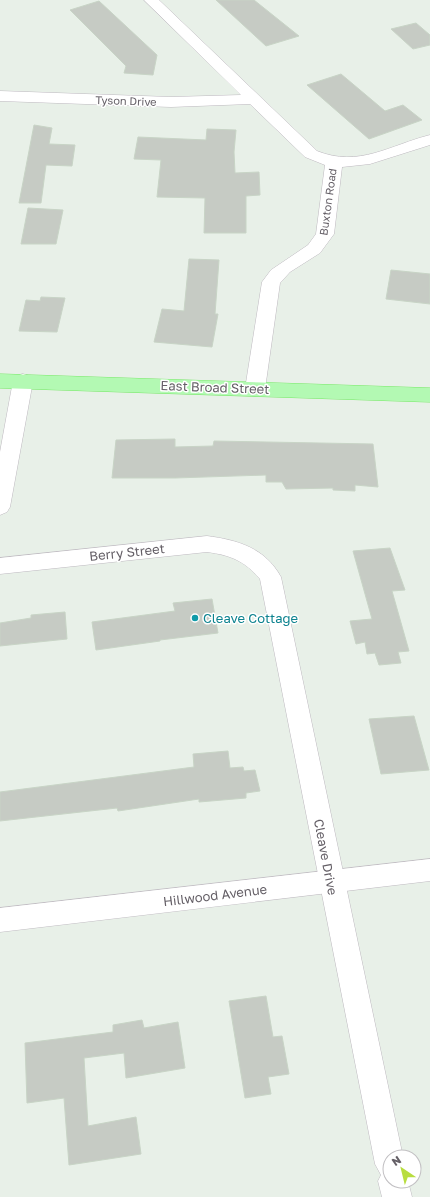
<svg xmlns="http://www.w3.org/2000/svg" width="430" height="1197" font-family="'Golos Text',sans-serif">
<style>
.building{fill:#c6cbc4;stroke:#c8d4c6}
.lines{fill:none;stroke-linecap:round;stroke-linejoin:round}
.minor-casing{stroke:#beb9c0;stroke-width:1}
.secondary-casing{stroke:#c0bbc2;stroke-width:1}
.primary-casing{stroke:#78e868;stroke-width:1}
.minor{fill:#fff;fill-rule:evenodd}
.secondary{fill:#fff;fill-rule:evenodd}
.primary{fill:#b3f9b3;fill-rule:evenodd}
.culture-dot{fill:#0f9aa8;stroke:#fff;stroke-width:1.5}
.labels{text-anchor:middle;stroke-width:3;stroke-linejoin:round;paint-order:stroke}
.far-street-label{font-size:11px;fill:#645f66;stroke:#fff}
.street-label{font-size:13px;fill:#645f66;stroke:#fff}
.culture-label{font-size:13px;fill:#0d838f;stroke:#fff;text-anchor:start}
</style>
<rect width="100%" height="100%" fill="#e8f0e8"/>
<path class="building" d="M216 0H254L299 36 266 46Z
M99 1 157 55 153 75 124 73 126 66 70 10Z
M416 23 430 35V45L413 49 391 29Z
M341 74 385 111 403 105 422 120 369 139 307 85Z
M34 125 52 128 49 144 75 145 72 166 46 165 41 203H19Z
M207 129 236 130 234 152 235 173 259 172 260 195 246 196V233H204L205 198 157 197 161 160 134 159 138 137 206 140Z
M28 208 63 210 56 244H21Z
M189 259 219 260 215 314H218L212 347 154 342 162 309 184 311Z
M391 270 430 274V304L386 299Z
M41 297 65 298 57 332 19 331 26 300 40 301Z
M175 439V447L213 446 214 441 373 444 378 487 355 485V491L333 490V488L286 489 282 482H266V475L175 478H112L116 440Z
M390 548 405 590 392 591 409 651 398 652 401 663 379 665 375 653 367 654 365 642 356 644 350 621 372 619 353 551Z
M212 599 218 633 160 640V641L96 650 92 622 175 611 173 603Z
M65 612 67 639 0 646V623L31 618V615Z
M414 716 429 770 381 774 369 719Z
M228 751 230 768 243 767 244 771 255 770 260 791 246 793V798L199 802V799L118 811 117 808 0 821V792L194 767 193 754Z
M266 996 273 1037 282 1036 289 1074 268 1077 271 1094 245 1098 229 1001Z
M142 1020 144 1028 178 1022 185 1068 126 1078 124 1053 84 1058 88 1126 136 1117 141 1154 69 1165 64 1098 27 1103 25 1043 113 1032V1025Z"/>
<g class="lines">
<g class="minor-casing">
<path id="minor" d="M144 0H159L317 151C359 168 390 145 430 135V145L370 164 342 167 334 234 320 253 290 272 280 283 265 389 262 394 255 396 248 394 245 389 262 282 271 270 308 245 316 234 325 165 305 157 250 104 171 107 0 101V91L171 97 241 95Z
M23 374 30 376 33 381 10 507 7 512 0 515V452L13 381 16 376Z
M207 536C238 540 265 548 281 577L403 1157H390V1181H408L412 1197H382L378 1181 381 1175 375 1164 260 579C245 561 230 555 207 552L0 574V558Z"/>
</g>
<g class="secondary-casing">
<path id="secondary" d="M430 859V881L0 932V908Z"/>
</g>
<g class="primary-casing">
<path id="primary" d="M0 374 430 388V402L0 388Z"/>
</g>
<use href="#minor" class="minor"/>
<use href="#secondary" class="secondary"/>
<use href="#primary" class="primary"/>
</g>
<circle class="culture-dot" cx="195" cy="618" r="4"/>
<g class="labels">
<g class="far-street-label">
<text transform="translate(126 101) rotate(2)" y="4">Tyson Drive</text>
<text transform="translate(328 202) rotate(-82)" y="4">Buxton Road</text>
</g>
<g class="street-label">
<text transform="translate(215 387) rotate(2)" y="5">East Broad Street</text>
<text transform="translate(127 552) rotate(-6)" y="5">Berry Street</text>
<text transform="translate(326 857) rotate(79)" y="5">Cleave Drive</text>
<text transform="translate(215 895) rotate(-7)" y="5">Hillwood Avenue</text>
</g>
<g class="culture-label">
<text x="203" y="623">Cleave Cottage</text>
</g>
</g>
<g transform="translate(402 1169) rotate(325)"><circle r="19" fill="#ffffff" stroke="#c1bfc2"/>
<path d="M0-3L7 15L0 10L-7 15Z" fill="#b8dd40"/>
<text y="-6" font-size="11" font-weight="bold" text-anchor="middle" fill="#645f66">N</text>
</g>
</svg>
